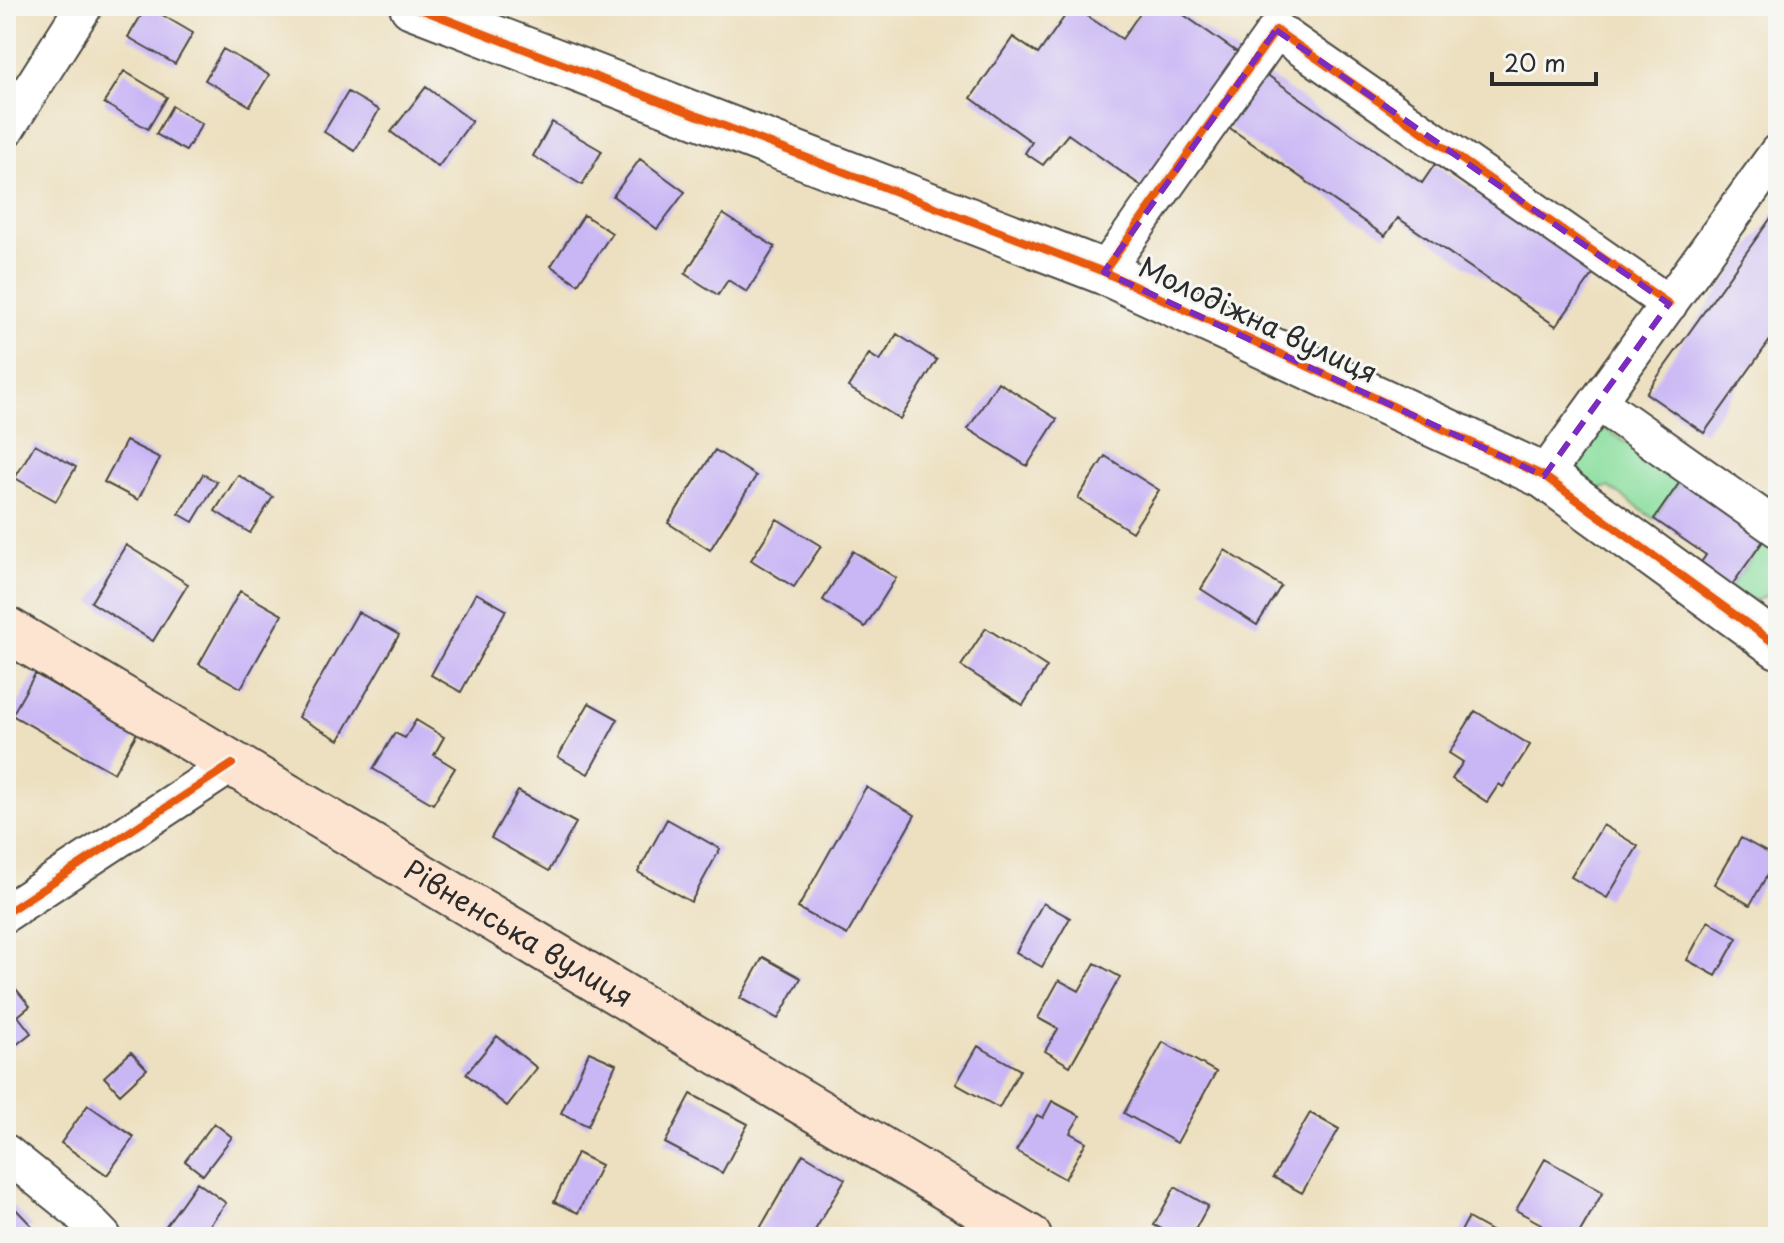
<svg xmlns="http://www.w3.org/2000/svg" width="1784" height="1243" font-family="'Playpen Sans',sans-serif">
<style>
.green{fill:#8cdfa0;stroke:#5c8566;stroke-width:2}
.building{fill:#c9b6f5}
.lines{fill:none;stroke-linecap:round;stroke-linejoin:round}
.minor-casing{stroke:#484641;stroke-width:40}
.tertiary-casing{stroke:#484641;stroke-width:48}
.secondary-casing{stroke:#484641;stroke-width:48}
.minor{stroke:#fff;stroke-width:36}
.tertiary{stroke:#fff;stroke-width:44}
.secondary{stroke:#fde4d0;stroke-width:44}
.cycleway-casing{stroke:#f6f6f2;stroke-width:13}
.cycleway{stroke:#e8590c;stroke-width:8}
.marked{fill:none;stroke:#7b2cbf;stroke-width:6;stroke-dasharray:16 10;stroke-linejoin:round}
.labels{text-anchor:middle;stroke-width:6;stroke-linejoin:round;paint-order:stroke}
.street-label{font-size:28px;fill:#2b2b2b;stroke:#f6f6f2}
</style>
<rect width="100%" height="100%" fill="#f6f6f2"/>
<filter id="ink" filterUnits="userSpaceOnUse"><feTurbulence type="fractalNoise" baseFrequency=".0125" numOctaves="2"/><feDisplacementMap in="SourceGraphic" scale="16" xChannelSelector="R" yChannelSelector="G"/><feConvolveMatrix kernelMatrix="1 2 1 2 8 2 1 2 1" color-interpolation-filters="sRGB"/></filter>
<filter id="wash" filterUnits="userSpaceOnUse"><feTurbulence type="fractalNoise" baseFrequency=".006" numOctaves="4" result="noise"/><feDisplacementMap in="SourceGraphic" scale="32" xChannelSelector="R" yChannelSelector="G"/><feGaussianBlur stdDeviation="1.8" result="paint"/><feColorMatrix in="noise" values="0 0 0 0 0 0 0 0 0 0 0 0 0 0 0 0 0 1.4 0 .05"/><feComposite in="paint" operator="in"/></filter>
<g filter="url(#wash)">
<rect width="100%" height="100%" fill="#ede0c0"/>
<path class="green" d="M1602 427 1682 479 1654 519 1609 487 1596 490 1572 473 1573 457Z
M1766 537 1778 546V589L1756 601 1729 589Z"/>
<g id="blocks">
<path class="building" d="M147 6 193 33 175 64 128 37Z
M1072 6 1122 39 1145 6H1171L1241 55 1147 190 1068 134 1043 165 1025 153 1032 142 971 98 1013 37 1038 54Z
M223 49 269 75 250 106 205 80Z
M124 71 167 97 148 129 104 103Z
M1263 72 1422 183 1435 164 1594 273 1556 326 1398 218 1385 236 1227 126Z
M426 87 472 121 438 167 391 132Z
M348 92 379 110 355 151 324 132Z
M172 106 202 124 186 151 156 134Z
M552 122 602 151 582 185 533 156Z
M640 159 685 192 657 229 613 196Z
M1778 208V329L1704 433 1646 393Z
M723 214 775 247 747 292 728 280 718 295 685 274Z
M584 215 612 233 578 284 551 266Z
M897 334 937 360 900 419 848 387 869 354 880 361Z
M998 382 1057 419 1027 466 968 429Z
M126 441 160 458 138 500 104 482Z
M35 444 76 467 56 501 15 478Z
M715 450 756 476 710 550 668 523Z
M1105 456 1159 490 1132 532 1078 498Z
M203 474 217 482 193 522 179 514Z
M238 475 273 497 250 533 215 511Z
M1682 479 1766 537 1729 589 1698 567 1706 555 1654 519Z
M777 519 821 546 794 587 751 560Z
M126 545 188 584 153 641 91 602Z
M1225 550 1281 586 1257 625 1201 589Z
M853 551 896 578 865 627 823 600Z
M240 591 282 615 241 688 199 664Z
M476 593 506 610 461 692 431 675Z
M358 612 399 635 339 740 298 717Z
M986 628 1047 667 1023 705 961 666Z
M35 674 137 733 114 773 12 715Z
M589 703 618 719 588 774 558 757Z
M1475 711 1530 745 1503 787 1499 784 1487 802 1452 779 1463 762 1449 753Z
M416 720 444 737 434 755 455 768 433 804 373 769 395 733 405 738Z
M866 787 915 815 847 935 798 908Z
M518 791 576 823 549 871 491 838Z
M667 819 720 849 691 902 638 872Z
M1603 825 1638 846 1607 898 1571 877Z
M1741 838 1777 858 1750 905 1714 884Z
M1043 903 1070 918 1042 967 1016 952Z
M1708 921 1737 938 1716 976 1687 960Z
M763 957 801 978 778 1019 740 998Z
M1095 963 1120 977 1070 1066 1045 1051 1058 1029 1038 1018 1059 980 1079 991Z
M6 977 30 1006 18 1016 31 1033 6 1053Z
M497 1036 537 1068 507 1106 466 1074Z
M1163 1042 1216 1072 1177 1143 1124 1113Z
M978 1046 1020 1070 999 1108 956 1084Z
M131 1052 147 1069 120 1094 104 1077Z
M589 1052 616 1064 588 1126 561 1113Z
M691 1094 748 1124 722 1173 665 1143Z
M1052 1101 1080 1116 1070 1133 1086 1142 1065 1179 1016 1151 1037 1115 1043 1118Z
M88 1105 134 1137 107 1175 61 1143Z
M1310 1113 1339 1129 1302 1193 1273 1177Z
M214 1123 232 1137 203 1175 185 1161Z
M577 1153 601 1165 578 1213 554 1202Z
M803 1154 845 1179 811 1237H755Z
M1545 1159 1603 1192 1577 1237H1533L1541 1224 1516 1210Z
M197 1182 226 1203 201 1237H179L165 1227Z
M1175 1187 1208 1206 1191 1237H1176L1154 1225Z
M6 1199 32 1226 20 1237H6Z
M1468 1218 1502 1237H1458Z"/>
</g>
</g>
<g filter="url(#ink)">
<use href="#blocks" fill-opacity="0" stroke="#484641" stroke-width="2"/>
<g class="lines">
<g class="minor-casing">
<path id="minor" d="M6 129 84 6
M1104 272 1276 30 1669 304
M1598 402 1778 529
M1544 476 1778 152
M6 913 232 764
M6 1153 77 1210 103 1237"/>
</g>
<g class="tertiary-casing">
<path id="tertiary" d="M412 6 1104 272 1544 476 1778 646"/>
</g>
<g class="secondary-casing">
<g id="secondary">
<path id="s1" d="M6 629 1029 1237"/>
</g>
</g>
<use href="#minor" class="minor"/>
<use href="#tertiary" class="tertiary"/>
<use href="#secondary" class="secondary"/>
<g class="cycleway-casing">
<path id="cycleway" d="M412 6 1104 272 1544 476 1778 646
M1104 272 1276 30 1669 304
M6 913 232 764"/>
</g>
<use href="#cycleway" class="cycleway"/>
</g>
</g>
<path class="marked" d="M1276 30 1669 304 1544 476 1104 272Z"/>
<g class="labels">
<g class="street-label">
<text transform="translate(1258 320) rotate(25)" y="10">Молодіжна вулиця</text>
<text dy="10" stroke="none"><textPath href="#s1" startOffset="596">Рівненська вулиця</textPath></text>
</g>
</g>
<rect width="1784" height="1243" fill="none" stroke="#f6f6f2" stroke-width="32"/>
<path d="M1492 72v12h104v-12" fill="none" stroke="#2b2b2b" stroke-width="4"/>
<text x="1504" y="72" font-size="24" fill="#2b2b2b" stroke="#f6f6f2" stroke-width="6" paint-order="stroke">20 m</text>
</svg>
